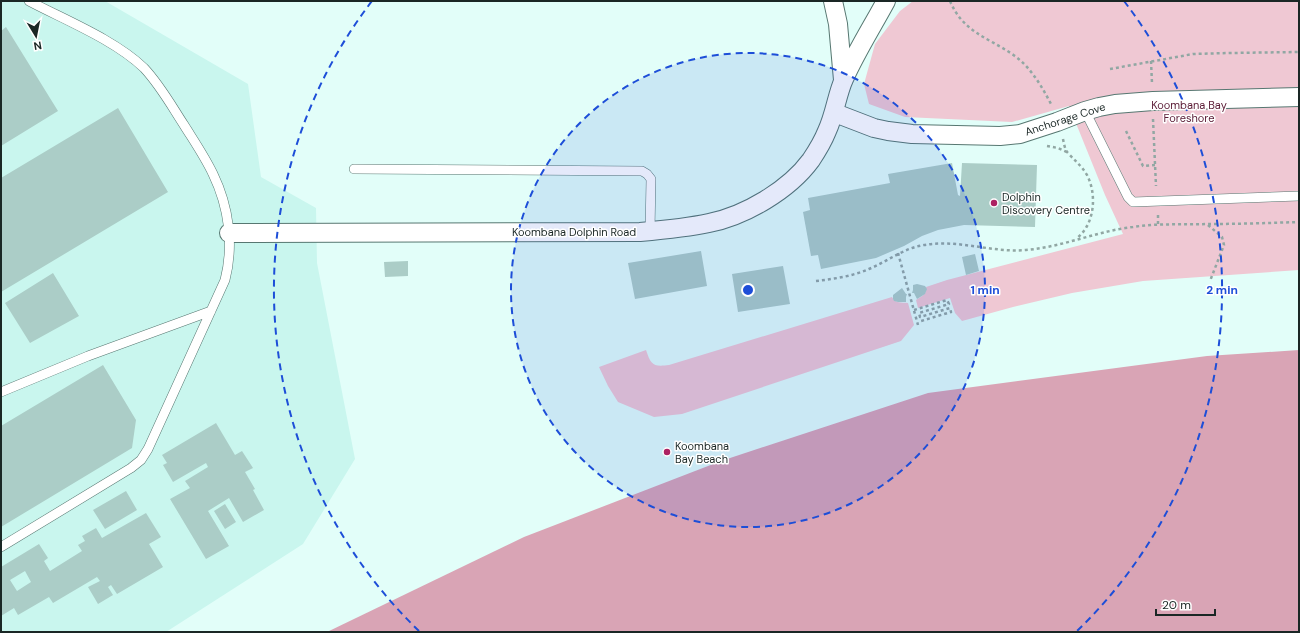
<svg xmlns="http://www.w3.org/2000/svg" width="1300" height="633" font-family="'DM Sans',sans-serif">
<style>
.built{fill:#c9f6ee}
.green{fill:#efc8d3}
.water{fill:#d9a4b5}
.building{fill:#abcdc7;fill-rule:evenodd}
.lines{fill:none;stroke-linecap:round;stroke-linejoin:round}
.lane-casing{stroke:#577771;stroke-width:10}
.street-casing{stroke:#577771;stroke-width:20}
.path{stroke:#91a7a3;stroke-width:2.5;stroke-dasharray:3 3;stroke-linecap:butt}
.lane{stroke:#fff;stroke-width:9}
.street{stroke:#fff;stroke-width:18}
.ring{fill:none;stroke:#1d4ed8;stroke-width:2;stroke-dasharray:7 5}
.poi-dot{fill:#ad2162;stroke:#fff;stroke-width:1.5}
.labels{text-anchor:middle;stroke-width:3;stroke-linejoin:round;paint-order:stroke}
.park-label{font-size:11px;fill:#5a1b35;stroke:#fff}
.street-label{font-size:11px;fill:#1a2725;stroke:#fff}
.poi-label{font-size:11px;fill:#1a2725;stroke:#fff;text-anchor:start}
.centre{fill:#1d4ed8;stroke:#fff;stroke-width:2}
.ring-label{font-size:12px;text-anchor:middle;font-weight:bold;fill:#1d4ed8;stroke:#fff;stroke-width:3;stroke-linejoin:round;paint-order:stroke}
</style>
<rect width="100%" height="100%" fill="#e2fef9"/>
<path class="built" d="M1 1H105L248 84 261 177 316 208 317 263 355 459 303 544 166 632H1Z"/>
<path class="green" d="M913 1H1299V270L1143 281 1072 293 1013 307 962 321 955 313 950 298 918 308 916 300C921 296 927 295 926 287L947 280 1123 234 1105 195 1069 106 1012 122 905 117 869 104 864 84 875 44 900 11Z
M892 297C895 304 902 302 908 303L914 325 901 341 682 414 654 417 618 402 608 386 599 367 646 350C651 365 653 367 669 365Z"/>
<path class="water" d="M1299 350V632H327L524 537 721 461 928 393 1207 356Z"/>
<path class="building" d="M6 27 58 111 1 146V31Z
M118 108 168 192 1 292V178Z
M952 163 958 195 960 196 962 163 1037 165 1035 227 964 225 938 230 922 236 904 246 876 258 821 269 818 255 811 256 803 212 810 210 808 198 890 183 888 174Z
M701 251 707 286 635 299 628 263Z
M975 254 979 271 966 275 962 257Z
M408 261V276L385 277 384 262Z
M783 266 790 304 738 312 732 274Z
M53 273 79 316 30 343 5 303Z
M917 284 925 286 927 289 925 294 917 299 914 293H912L913 290V285Z
M902 288 906 294H907L906 297V302H898L894 301 893 299V295Z
M103 365 136 420 132 448 1 527V426Z
M216 423 235 455 242 451 253 468 245 472 255 489 253 490 264 510 243 522 229 498 208 511 229 546 206 559 170 499 190 488 185 481 208 467 206 463 173 482 163 465 167 463 162 455Z
M126 491 137 510 105 529 93 510Z
M225 504 236 522 225 529 214 511Z
M146 513 161 537 149 544 163 567 117 594 111 585 108 587 113 595 98 604 88 587 100 581 97 577 53 603 49 597 18 615 14 608 1 616V567L39 544 48 558 44 561 50 571 82 551 78 545 85 541 82 536 96 528 102 538ZM25 571 31 582 17 591 10 580Z"/>
<g class="lines">
<g class="lane-casing">
<path id="lane" d="M1085 111 1128 197 1133 202 1299 196
M354 169 642 171 647 174 651 179 650 231
M1 392 88 356 211 311
M1 547 131 468 141 460 148 449 225 280C234 245 229 207 213 174 205 157 194 141 184 125 171 105 160 85 144 68 115 40 65 20 29 1"/>
</g>
<g class="street-casing">
<path id="street" d="M833 1 838 24 843 80
M835 113 874 128 888 131 912 134 1000 136 1020 134 1057 122 1085 111 1099 107 1115 104 1153 101 1299 97
M229 233 640 232C663 230 686 228 709 223 745 216 789 190 811 160 817 151 823 141 827 131 835 114 837 94 844 79 856 52 872 27 886 1"/>
</g>
<path class="path" d="M950 1C963 32 987 37 1012 54 1030 66 1041 85 1051 104
M1151 61 1152 83
M1110 69 1193 54 1229 53 1299 52
M1153 119 1156 186
M1126 131 1143 166 1155 165
M1063 139C1064 144 1065 150 1068 153 1075 161 1082 166 1087 175 1097 194 1095 224 1077 238
M1047 146 1058 148 1067 152
M1158 215V225
M1208 225 1222 237 1224 245 1210 281
M898 253 918 325
M816 281C834 279 853 276 869 269 888 261 904 248 924 245 959 239 992 253 1026 250 1063 247 1097 231 1133 227 1158 223 1183 225 1208 224 1238 224 1269 223 1299 222
M914 310 947 300 949 304 919 313 920 317 950 308 951 312 921 321 922 323"/>
<use href="#lane" class="lane"/>
<use href="#street" class="street"/>
</g>
<circle cx="748" cy="290" r="237" fill="#1d4ed8" fill-opacity=".12"/>
<g class="ring">
<circle cx="748" cy="290" r="237"/>
<path d="M419 631A474 474 0 0 1 372 1M1124 1A474 474 0 0 1 1077 631"/>
</g>
<g class="poi-dot">
<circle cx="994" cy="203" r="4"/>
<circle cx="667" cy="452" r="4"/>
</g>
<g class="labels">
<g class="park-label">
<text x="1189" y="109">Koombana Bay<tspan x="1189" dy="13">Foreshore</tspan></text>
</g>
<g class="street-label">
<text transform="translate(1065 119) rotate(-18)" y="4">Anchorage Cove</text>
<text x="574" y="236">Koombana Dolphin Road</text>
</g>
<g class="poi-label">
<text x="1002" y="201">Dolphin<tspan x="1002" dy="13">Discovery Centre</tspan></text>
<text x="675" y="450">Koombana<tspan x="675" dy="13">Bay Beach</tspan></text>
</g>
</g>
<circle cx="748" cy="290" r="6" class="centre"/>
<g class="ring-label">
<text x="985" y="294">1 min</text>
<text x="1222" y="294">2 min</text>
</g>
<rect width="1300" height="633" fill="none" stroke="#1a2725" stroke-width="4"/>
<g transform="translate(36 36) rotate(170)" stroke="#ffffff" stroke-width="3" paint-order="stroke">
<path d="M0-3L7 15L0 10L-7 15Z" fill="#1a2725"/>
<text y="-6" font-size="11" font-weight="bold" text-anchor="middle" fill="#1a2725">N</text>
</g>
<path d="M1156 609v6h59v-6" fill="none" stroke="#1a2725" stroke-width="2"/>
<text x="1162" y="609" font-size="12" fill="#1a2725" stroke="#ffffff" stroke-width="3" paint-order="stroke">20 m</text>
</svg>
